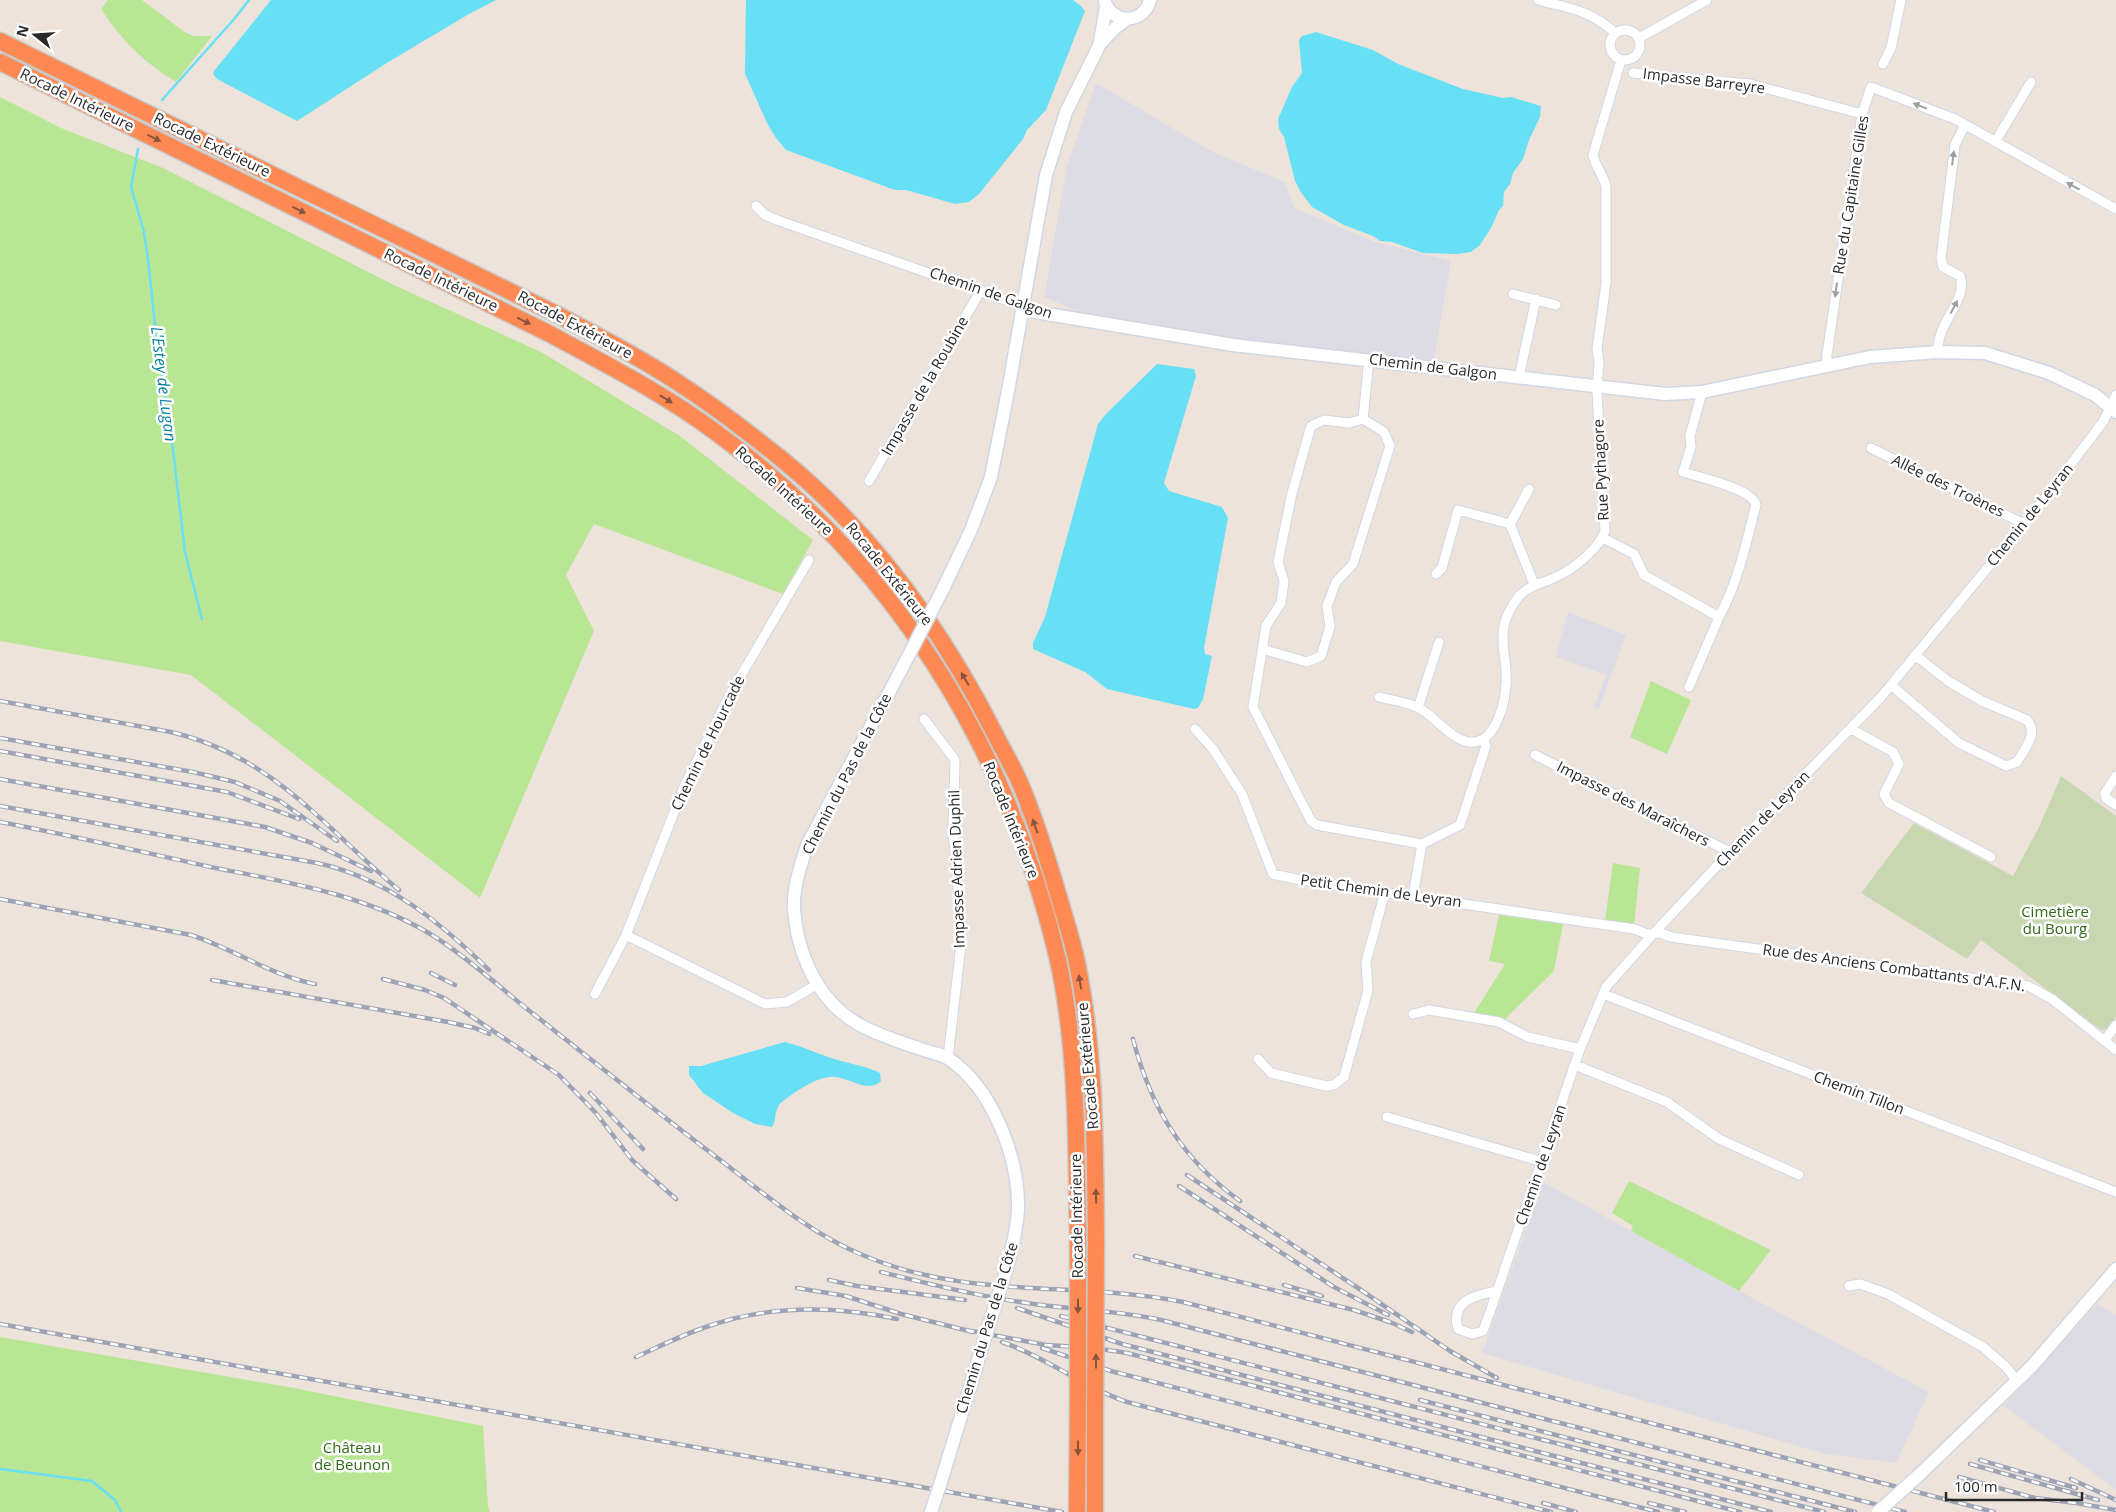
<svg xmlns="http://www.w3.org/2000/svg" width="2116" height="1512" font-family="'Open Sans',sans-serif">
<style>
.industrial{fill:#dddce4}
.green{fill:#b9e694}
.cemetery{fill:#c8d7b1}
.water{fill:#67e0f5}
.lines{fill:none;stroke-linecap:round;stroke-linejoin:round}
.stream{stroke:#67e0f5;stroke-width:2.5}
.street-casing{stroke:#d0d6e3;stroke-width:11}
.secondary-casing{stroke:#d0d6e3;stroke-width:15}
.highway-casing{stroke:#c7c7c7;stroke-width:19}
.street{stroke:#fff;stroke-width:9}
.secondary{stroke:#fff;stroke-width:12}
.highway{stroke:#ff8953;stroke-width:16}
.rail-casing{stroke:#9da3b5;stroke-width:4.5}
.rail{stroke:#fff;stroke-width:2.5;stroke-dasharray:8;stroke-linecap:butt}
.secondary-bridge-casing{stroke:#d0d6e3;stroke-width:15;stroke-linecap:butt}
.highway-bridge-casing{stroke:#c7c7c7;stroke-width:19;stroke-linecap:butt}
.secondary-bridge{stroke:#fff;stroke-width:12}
.highway-bridge{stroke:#ff8953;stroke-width:16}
.oneway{fill:#9f9f9f}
.oneway2{fill:#89543c}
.labels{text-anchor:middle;stroke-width:5;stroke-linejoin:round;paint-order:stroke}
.street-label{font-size:15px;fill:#292929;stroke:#fff}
.park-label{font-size:15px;fill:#316a16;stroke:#fff}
.water-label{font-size:16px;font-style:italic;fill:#067ea1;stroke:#fff}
</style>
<rect width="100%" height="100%" fill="#ede3da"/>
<path class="industrial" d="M1096 83 1213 152 1285 182 1294 208 1375 242 1451 261 1434 361 1197 334 1091 317 1044 297 1067 166Z
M1568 612 1626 635 1599 708 1594 707 1606 675 1556 657Z
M1543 1182 1739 1291 1929 1392 1896 1463 1825 1454 1482 1353Z
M2097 1304 2116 1315V1490L2004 1406Z"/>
<path class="green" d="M108 0H142L186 33 194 36H212L176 82C145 63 121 40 101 9Z
M0 97 61 128 163 168 394 285 541 352 680 436 813 540 783 594 594 524 566 575 594 631 480 898 191 675 0 641Z
M1651 681 1691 700 1667 754 1630 737Z
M1613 863 1640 868 1634 925 1605 921Z
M1499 915 1563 924 1554 971 1505 1019 1474 1013 1505 964 1489 961Z
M1629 1181 1771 1250 1739 1291 1631 1231 1633 1226 1612 1213Z
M0 1337 294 1388 483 1426 488 1506 490 1512H0Z"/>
<path class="cemetery" d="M2061 776 2116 816V1017L2107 1029 2101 1030 1981 940 1967 959 1861 893 1914 823 2013 876 2040 825Z"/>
<path class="water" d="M271 0H496L469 14 390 61 297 121 217 79 213 74 214 71Z
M746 0H1073L1081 6 1085 11 1046 110 1027 130 1023 139 979 194 969 202 955 204 906 190H895L786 150 776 138 768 125 745 74Z
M1316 32 1373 50 1398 64 1463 89 1503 98 1511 97 1541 106 1540 117 1529 140 1523 159 1513 173 1510 184 1504 192 1503 206 1499 210 1491 228 1480 245 1471 252 1457 254 1423 253 1392 242 1380 241 1373 236 1344 225 1312 207 1300 191 1295 181 1284 137 1279 129 1278 119 1292 87 1302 73 1299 40 1302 36Z
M1157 364 1194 369 1196 376 1164 483 1169 491 1222 507 1228 518 1204 648 1205 654 1212 656 1203 699 1198 708 1194 709 1107 689 1085 672 1033 649V643L1045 617 1098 424 1106 414Z
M785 1042C802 1046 818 1054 834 1059 850 1064 866 1066 880 1073L881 1081C866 1095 848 1075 830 1077 817 1078 805 1086 794 1093 789 1097 779 1102 777 1109 774 1116 777 1118 772 1127L755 1124 733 1113 703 1093 689 1075V1066H701Z"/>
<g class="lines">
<path class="stream" d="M162 100 235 18 249 0
M138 149 131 187 144 232 148 259 158 353 173 450 185 552 202 619
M0 1469 92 1481 115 1500 121 1512"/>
<g class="street-casing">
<path id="street" d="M1538 0C1568 8 1591 10 1615 33
M1610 45a15 15 0 1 1 30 0a15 15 0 1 1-30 0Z
M1639 38 1707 0
M1883 64 1891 48 1901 0
M1633 73 1750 84 1862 114
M1995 142 2031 82
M756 206 765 215 777 220 1022 306
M1513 294 1556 305
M1938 352C1936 323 1969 299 1960 276L1943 267 1941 258 1955 145 1965 125
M1827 366V355L1862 114 1871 87 1955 119 2116 209
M1519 377 1536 299
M1702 392 1690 436 1691 447 1683 472C1699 477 1753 489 1756 505 1746 543 1738 583 1719 617
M1363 419 1349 423 1324 420 1311 426 1292 493 1278 562 1284 581 1281 603 1266 626 1253 707 1311 821 1317 825 1422 844
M1871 448 2024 524
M869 481 981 290
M1510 524 1529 489
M1603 538 1634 554 1644 575 1719 617 1689 687
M1436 574 1442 568 1458 510 1510 524 1534 584
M1262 649 1307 662 1321 656 1330 627 1327 606 1336 582 1353 564 1390 446 1384 432 1363 419 1369 359
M1891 685 1959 743 2006 766 2017 762C2024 750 2039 733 2027 720L1982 701 1948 681 1915 655
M1379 697C1391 700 1407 702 1419 708 1436 717 1450 739 1469 742 1495 745 1505 704 1506 684 1508 665 1500 645 1504 626 1506 616 1513 604 1519 596 1532 583 1542 584 1556 577 1572 570 1600 548 1605 531L1597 392 1599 361 1597 349 1606 283V187C1604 175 1595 167 1593 155L1621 60
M1418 708 1439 642
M924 719 955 760 953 831 962 936 948 1058
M1195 729 1213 749 1242 794 1273 874 1300 880 1634 929 1647 934 1661 933 1671 937 2028 986 2052 999 2116 1050
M1851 729 1893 752 1899 764 1884 794 1889 803 1991 857
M1535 755 1730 852
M2116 776 2105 793 2106 798 2116 805
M1413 896 1422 844 1460 825 1486 746 1484 739
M626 935 765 1004 787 1002 816 985
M595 994 626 935 684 787 730 694 809 560
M1603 994 2116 1192
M1413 1014 1429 1010 1499 1022 1528 1037 1580 1049
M2105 1040 2116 1025
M1258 1059 1271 1073 1326 1086 1334 1085 1344 1077 1366 998 1368 990 1366 962 1385 892
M1575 1065 1667 1102 1719 1139 1799 1175
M1387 1117 1543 1162
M1849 1286 1860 1284 1888 1294 1983 1347 2006 1367 2017 1381
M1497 1291C1475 1295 1450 1301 1458 1329L1472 1334 1483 1331 1491 1309 1580 1049 1606 987 1653 934 1730 852 1881 697 2045 498 2103 422 2116 395"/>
</g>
<g class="secondary-casing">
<path id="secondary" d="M1105 2C1113 25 1144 24 1150 0
M1100 44 1115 28 1127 19
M1022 306 1035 312 1233 345 1665 394 1702 392 1870 357 1938 352 1985 353 2049 373 2095 395 2116 412
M943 589 971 530 991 477 1008 391 1046 175 1066 112 1099 46 1106 7
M900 672 807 845C801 865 793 887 794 908 797 954 818 1002 860 1025 880 1036 903 1043 924 1050 932 1053 942 1054 949 1059 992 1088 1019 1157 1018 1209 1017 1229 1012 1249 1007 1268
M1919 1475 2032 1366 2116 1269
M940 1485 980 1354
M931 1512 935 1500"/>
</g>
<g class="highway-casing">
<path id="highway" d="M0 41 556 314C600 337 645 360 686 388 718 409 749 433 779 457 871 531 943 631 996 736 1004 752 1013 767 1020 783 1037 823 1050 866 1062 908 1067 924 1072 941 1076 958 1096 1052 1095 1149 1096 1244
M0 62 550 334C605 364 663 393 714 431 892 560 1008 746 1058 960 1078 1051 1076 1147 1078 1239
M1095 1410V1512
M1077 1512 1078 1405"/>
</g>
<use href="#street" class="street"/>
<use href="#secondary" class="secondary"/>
<use href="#highway" class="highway"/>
<g class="rail-casing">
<path id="rail" d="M0 701 171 732C273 756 323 826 399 890
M0 738 193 772 235 782 280 801 337 841
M0 751 227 792 299 819
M0 779 265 827 312 843 371 871
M0 806 317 863C386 878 439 921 489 970
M0 822C69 835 138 851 206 866 284 882 363 893 432 935 469 958 501 989 536 1016 599 1066 663 1117 728 1166 772 1200 813 1235 865 1256 969 1300 1077 1281 1183 1302L1994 1512
M0 899 191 935C234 949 270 975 315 984
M431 973 455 985
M383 979 425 990 444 998 559 1075 596 1113 632 1160 676 1199
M212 980 448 1022 475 1028 489 1034
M1133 1039C1151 1108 1182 1159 1240 1201
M590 1093 643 1149
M1187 1175 1361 1290 1450 1351 1497 1378
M1179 1186 1334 1287 1388 1315
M1135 1256 1354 1310 1390 1322 1412 1332
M881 1272C930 1284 977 1296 1027 1303 1072 1310 1116 1310 1161 1320L1905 1512
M829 1280 857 1286 965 1300
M1284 1285 1322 1296
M797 1288 846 1296 901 1314 973 1332
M1017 1308 1122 1344 1771 1512
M1061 1316 1824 1512
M0 1324 1062 1512
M966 1330 1046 1345 1094 1348 1127 1353 1740 1512
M1002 1342C1046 1357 1083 1387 1127 1402L1551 1512
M1042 1348 1111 1371 1658 1512
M636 1357C658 1347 680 1336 703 1328 766 1305 832 1305 897 1319
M1420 1400 1855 1512
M1980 1460 2076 1488
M1970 1464 2098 1500
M1959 1477 2035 1498 2076 1503 2116 1510
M2071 1479 2116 1500
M1543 1503 1576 1512
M1649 1503 1685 1512"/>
</g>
<use href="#rail" class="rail"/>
<g class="secondary-bridge-casing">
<path id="secondary-bridge" d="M900 672 943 589
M980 1354 1007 1268
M935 1500 940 1485
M1878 1512 1919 1475"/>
</g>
<g class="highway-bridge-casing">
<path id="highway-bridge" d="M1078 1239V1405
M1095 1410 1096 1244"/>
</g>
<use href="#secondary-bridge" class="secondary-bridge"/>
<use href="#highway-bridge" class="highway-bridge"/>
</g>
<defs><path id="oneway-solid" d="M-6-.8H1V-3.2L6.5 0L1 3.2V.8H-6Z" transform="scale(1.25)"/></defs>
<g class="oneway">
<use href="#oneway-solid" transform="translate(1920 106) rotate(-159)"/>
<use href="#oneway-solid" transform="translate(1953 158) rotate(-83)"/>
<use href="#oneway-solid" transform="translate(2073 186) rotate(-151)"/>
<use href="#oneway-solid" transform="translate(1836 290) rotate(98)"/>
<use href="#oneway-solid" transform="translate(1954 307) rotate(-62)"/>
</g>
<g class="oneway2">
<use href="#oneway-solid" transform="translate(154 138) rotate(26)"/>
<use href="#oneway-solid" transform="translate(299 210) rotate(26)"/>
<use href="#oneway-solid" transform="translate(524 321) rotate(26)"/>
<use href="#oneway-solid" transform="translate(666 399) rotate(31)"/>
<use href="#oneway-solid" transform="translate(965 679) rotate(-121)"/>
<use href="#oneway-solid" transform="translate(1035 826) rotate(-110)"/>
<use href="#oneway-solid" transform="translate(1080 982) rotate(-99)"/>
<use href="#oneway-solid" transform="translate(1096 1196) rotate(-91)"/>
<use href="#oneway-solid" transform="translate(1078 1306) rotate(90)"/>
<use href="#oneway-solid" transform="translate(1096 1361) rotate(-90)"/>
<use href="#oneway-solid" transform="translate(1078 1448) rotate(90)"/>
</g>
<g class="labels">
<g class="street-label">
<text transform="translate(1704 81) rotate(7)" y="5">Impasse Barreyre</text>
<text transform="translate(77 100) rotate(26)" y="5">Rocade Intérieure</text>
<text transform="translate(212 145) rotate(26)" y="5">Rocade Extérieure</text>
<text transform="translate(1851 195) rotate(-81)" y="5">Rue du Capitaine Gilles</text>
<text transform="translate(441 280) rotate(26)" y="5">Rocade Intérieure</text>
<text transform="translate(991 293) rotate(19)" y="5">Chemin de Galgon</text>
<text transform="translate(575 325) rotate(28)" y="5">Rocade Extérieure</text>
<text transform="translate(1433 367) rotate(7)" y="5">Chemin de Galgon</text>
<text transform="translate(925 386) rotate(-60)" y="5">Impasse de la Roubine</text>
<text transform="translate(1601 470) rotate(-93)" y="5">Rue Pythagore</text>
<text transform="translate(1948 486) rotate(26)" y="5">Allée des Troènes</text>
<text transform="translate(784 491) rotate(42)" y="5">Rocade Intérieure</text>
<text transform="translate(2030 515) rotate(-51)" y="5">Chemin de Leyran</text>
<text transform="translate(889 574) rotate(51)" y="5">Rocade Extérieure</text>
<text transform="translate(708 743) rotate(-64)" y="5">Chemin de Hourcade</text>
<text transform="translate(847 774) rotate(-63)" y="5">Chemin du Pas de la Côte</text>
<text transform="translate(1633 804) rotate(27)" y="5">Impasse des Maraîchers</text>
<text transform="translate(1763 819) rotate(-46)" y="5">Chemin de Leyran</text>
<text transform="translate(1011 820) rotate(68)" y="5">Rocade Intérieure</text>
<text transform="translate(957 869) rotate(-92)" y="5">Impasse Adrien Duphil</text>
<text transform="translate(1381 891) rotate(8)" y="5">Petit Chemin de Leyran</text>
<text transform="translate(1894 968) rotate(8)" y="5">Rue des Anciens Combattants d'A.F.N.</text>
<text transform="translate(1088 1066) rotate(-95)" y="5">Rocade Extérieure</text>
<text transform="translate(1859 1093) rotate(21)" y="5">Chemin Tillon</text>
<text transform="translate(1541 1165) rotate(-71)" y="5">Chemin de Leyran</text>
<text transform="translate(1077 1216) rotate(-91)" y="5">Rocade Intérieure</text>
<text transform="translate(987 1328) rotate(-73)" y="5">Chemin du Pas de la Côte</text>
</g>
<g class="park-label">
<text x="2055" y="917">Cimetière<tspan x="2055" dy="17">du Bourg</tspan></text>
<text x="352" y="1453">Château<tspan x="352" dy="17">de Beunon</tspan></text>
</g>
<g class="water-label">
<text transform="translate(164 384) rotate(83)" y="6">L'Estey de Lugan</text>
</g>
</g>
<g transform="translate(35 35) rotate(287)" stroke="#ffffff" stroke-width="4" paint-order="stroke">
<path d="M0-4L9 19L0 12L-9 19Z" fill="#292929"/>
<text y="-8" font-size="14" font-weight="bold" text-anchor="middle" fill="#292929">N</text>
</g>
<path d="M1946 1492v8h136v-8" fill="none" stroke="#292929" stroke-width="2.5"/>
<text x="1954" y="1492" font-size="15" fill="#292929" stroke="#ffffff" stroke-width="4" paint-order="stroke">100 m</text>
</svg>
